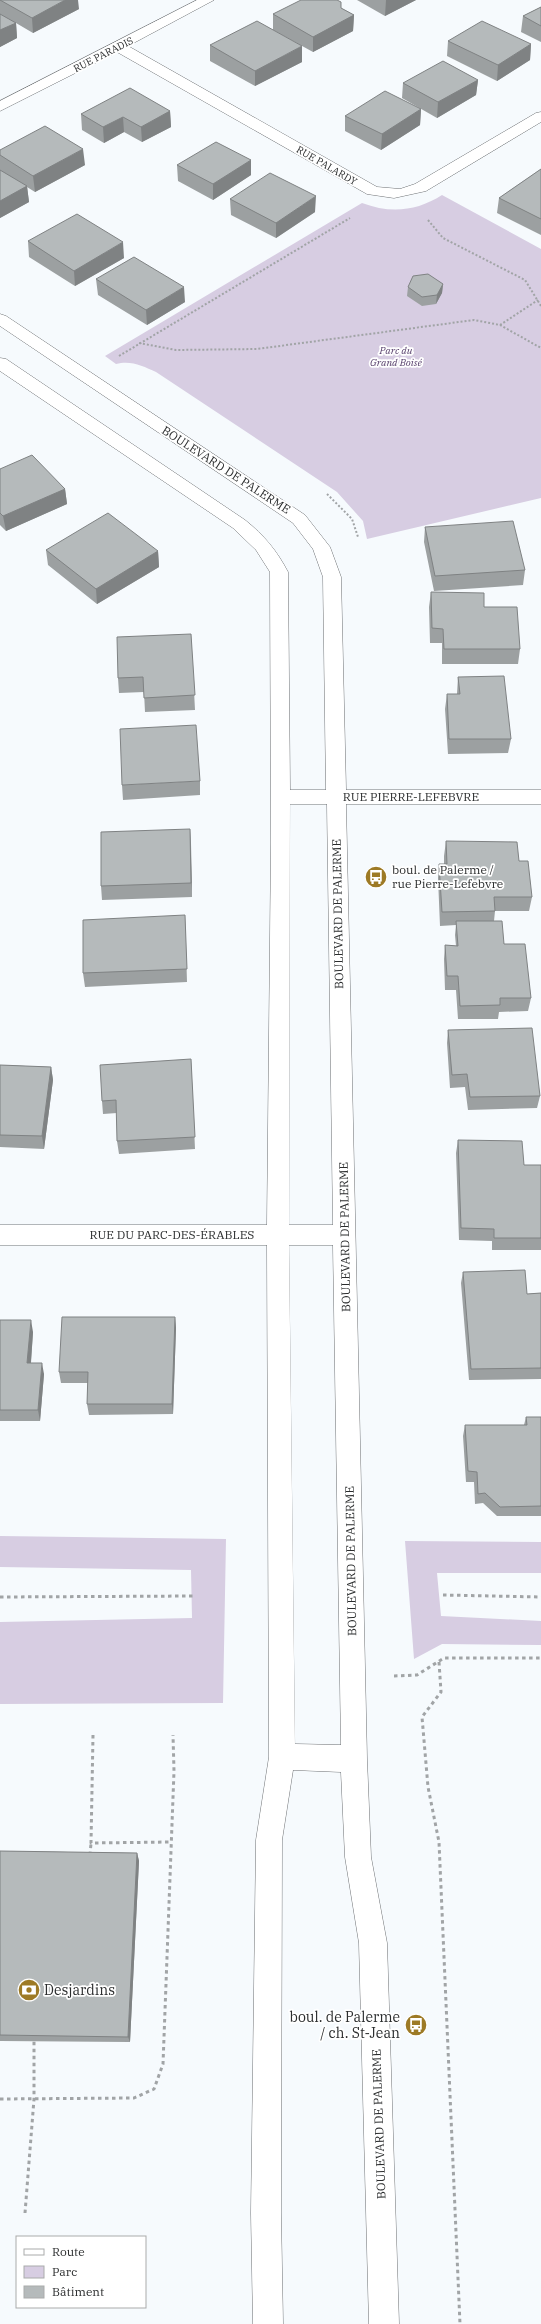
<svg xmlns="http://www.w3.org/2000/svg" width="541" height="2324" font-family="'IBM Plex Serif',serif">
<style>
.green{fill:#d7cde2}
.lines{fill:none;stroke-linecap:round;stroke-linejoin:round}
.minor-casing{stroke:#6f7275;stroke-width:1}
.path-far1{stroke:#a1a4a6;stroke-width:2;stroke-dasharray:2 2;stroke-linecap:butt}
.path{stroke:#a1a4a6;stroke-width:3;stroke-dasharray:3.5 3.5;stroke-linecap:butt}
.minor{fill:#fff;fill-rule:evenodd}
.wall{fill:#9ca0a1}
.shaded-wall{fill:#7f8283}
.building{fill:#b5babb;stroke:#7f8283}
.labels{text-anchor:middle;stroke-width:3.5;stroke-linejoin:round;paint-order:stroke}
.far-street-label{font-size:10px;fill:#2b2d2e;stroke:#fff}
.far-park-label{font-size:10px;font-style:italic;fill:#553d6a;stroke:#fff}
.street-label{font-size:12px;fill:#2b2d2e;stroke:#fff}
.poi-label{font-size:12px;fill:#2b2d2e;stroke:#fff;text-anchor:start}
.near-poi-label{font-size:14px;fill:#2b2d2e;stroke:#fff;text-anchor:start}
</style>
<rect width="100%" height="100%" fill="#f6fafd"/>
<path class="green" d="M442 195 541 249V498L367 539 363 521 337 492 156 372C143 366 131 360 116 364L105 356 362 203C391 214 417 211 442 195Z
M0 1536 226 1539 223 1703 0 1704V1622L192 1618 191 1570 0 1567Z
M405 1541 541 1542V1573H437L441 1616 541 1621V1645L442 1644 414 1659Z"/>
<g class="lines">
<g class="minor-casing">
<path id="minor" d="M197 0H214L128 46 377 187 400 189 415 184 536 113 541 112V122L426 191 394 198 367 194 117 52 0 111V101Z
M0 314 6 316 305 515 330 547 341 577 346 790H541V804H346L367 1759 371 1857 387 1943 399 2324H369L359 1943 345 1857 341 1772 293 1770 282 1840 281 2213 283 2324H253L251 2213 256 1840 269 1757 267 1245H0V1225H267L271 843 270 572 256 550 233 528 0 371V358L6 359 245 520C264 535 277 551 288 572L290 790H326L323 577 313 549 293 523 0 326ZM290 804H327L333 1225H289ZM289 1245H333L341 1745 295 1744Z"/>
</g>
<path class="path-far1" d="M428 220 443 238 525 280 541 306
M500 325 538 300
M139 343 176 350 257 349 474 320 500 325 541 348
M119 356 350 218
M327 494 352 519 358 537"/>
<path class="path" d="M443 1595 541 1597
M0 1597 193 1596
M439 1662 441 1692 422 1717 428 1787 439 1842 460 2324
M394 1676 417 1675 444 1658H541
M93 1735 91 1843 171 1842
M90 1855 91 1843
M0 2099 134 2098 154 2089 163 2064 174 1771 173 1735
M25 2213 34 2099V2041"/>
<use href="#minor" class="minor"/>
</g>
<path class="wall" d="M0 0 79 9 33 33 16 23 17 38 0 47Z
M357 0H416L385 16Z
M541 7V42L521 32 523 16Z
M341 8 354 15 353 31 313 52 273 30V14Z
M448 41 531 44 530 60 497 81 447 56Z
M210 45 302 62 255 86 210 61Z
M478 80 476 95 437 118 402 98 403 83Z
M421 109 420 125 381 150 345 131V116Z
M170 111 171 127 142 142 124 132 104 143 82 130 81 114Z
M0 150 85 165 35 192 27 187 29 202 0 218V170L12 178 0 170Z
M251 160V175L213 200 178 181 177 165Z
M541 169V235L497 213 499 198Z
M230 199 315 212 276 238 231 215Z
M28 241 124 258 75 286 29 257Z
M96 279 185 302 147 325 98 295Z
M443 284 442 293 436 304 422 306 407 296 408 287Z
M0 469 65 489 67 504 6 531 0 525Z
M425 527 525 570 523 585 434 591 424 542Z
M46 550 158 551 159 567 97 604 48 565Z
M431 592 484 607 520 649 518 664H442V643H430L429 607Z
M191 634 195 710 145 712 144 692 119 693 118 678Z
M458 677 511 739 508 753 448 754 445 709 447 694H457Z
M200 781V795L123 800 122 785Z
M190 829 192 897 102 900 101 886Z
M446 841 519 861 532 897 529 911H495L494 921 504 944 531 998 528 1011 499 1012 498 1019H458L456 990H445L444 959 445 945 456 946 455 935 456 925 440 926 438 878 439 864H444V856Z
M185 915 187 982 85 987 83 973Z
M448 1030 540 1096 537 1108 468 1110 465 1087 450 1088 447 1043Z
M191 1059 195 1149 119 1154 117 1141V1113L103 1114 102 1101Z
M0 1065 51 1067 53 1080 44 1149 0 1147Z
M458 1140 524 1165H541V1250H492V1241L459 1240 456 1153Z
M463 1272 527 1294 541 1293V1379L469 1380 461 1283Z
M175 1317 176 1328 173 1414 89 1415 87 1404 88 1383H61L59 1372Z
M0 1320 33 1332 31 1363 44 1374 40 1421H0Z
M526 1417H541V1516H497L483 1503 475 1504 474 1482H466L463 1436 465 1425H524Z
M0 1851 137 1853 139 1861 130 2042 0 2041Z"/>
<path class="shaded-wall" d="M65 0H78L79 9 33 33 32 18Z
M386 0H416L385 16Z
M341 2V17L354 15 353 31 313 52V37Z
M16 23 17 38 0 47V30Z
M531 44 530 60 497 81 498 65Z
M302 46V62L255 86V71Z
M478 80 476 95 437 118 438 102Z
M421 109 420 125 381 150 382 134Z
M170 111 171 127 142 142 141 127Z
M123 117 124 132 104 143 103 127Z
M83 149 85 165 35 192 33 176Z
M251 160V175L213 200V184Z
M27 186 29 202 0 218V201Z
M316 196 315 212 276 238V223Z
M123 242 124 258 75 286 74 271Z
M443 284 442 293 436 304 437 295Z
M184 287 185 302 147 325 146 310Z
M65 489 67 504 6 531 3 516Z
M158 551 159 567 97 604 96 589Z
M190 829 191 843 192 897 191 883Z
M51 1067 53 1080 44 1149 42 1136Z
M175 1317 176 1328 173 1414 172 1404Z
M31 1320 33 1332 30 1374 27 1363Z
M42 1363 44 1374 40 1421 38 1410Z
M137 1853 139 1861 130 2042 128 2037Z"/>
<path class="building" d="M0 0H65L32 18Z
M301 0H337L341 2V8L354 15 313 37 273 14Z
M541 7V26L523 16Z
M0 14 16 23 0 30Z
M257 21 302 46 255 71 210 45Z
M482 21 531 44 498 65 448 41Z
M443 61 478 80 438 102 403 83Z
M130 88 170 111 141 127 123 117 103 127 81 114Z
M385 91 421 109 382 134 345 116Z
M45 126 83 149 33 176 0 155V150Z
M216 142 251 160 213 184 177 165Z
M541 169V219L499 198Z
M0 170 27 186 0 201Z
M270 173 316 196 276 223 230 199Z
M77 214 123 242 74 271 28 241Z
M134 257 184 287 146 310 96 279Z
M428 274 443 284 437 295 422 297 408 287 413 276Z
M32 455 65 489 3 516 0 513V469Z
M108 513 158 551 96 589 46 550Z
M513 521 525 570 435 576 425 527Z
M431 592 484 593V607H517L520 649H444L443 629 432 628Z
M191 634 195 695 144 698 143 677 118 678 117 637Z
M504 676 511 739H449L447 694H460L458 677Z
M196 725 200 781 122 785 120 729Z
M190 829 191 883 101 886V832Z
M446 841 517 842 519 861H528L532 897H494L495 911 442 912 439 864H447Z
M185 915 187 969 83 973V920Z
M456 921H502L504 944H525L531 998H500V1005L460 1006 458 976H447L445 945 458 946Z
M532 1028 540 1096 470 1097 467 1074 452 1075 448 1030Z
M191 1059 195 1137 117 1141 116 1100 102 1101 100 1065Z
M0 1065 51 1067 42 1136 0 1135Z
M458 1140 522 1141 524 1165H541V1238H494V1229L461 1228Z
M525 1270 527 1294 541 1293V1368L471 1369 463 1272Z
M62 1317H175L172 1404H87L88 1372H59Z
M0 1320H31L27 1363H42L38 1410H0Z
M526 1417H541V1506L500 1507 485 1493 478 1494 477 1472 468 1471 465 1425H527Z
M0 1851 137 1853 128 2037 0 2035Z"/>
<defs>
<g id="bus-disc" transform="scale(1.15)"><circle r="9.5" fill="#9d7a25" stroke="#fff"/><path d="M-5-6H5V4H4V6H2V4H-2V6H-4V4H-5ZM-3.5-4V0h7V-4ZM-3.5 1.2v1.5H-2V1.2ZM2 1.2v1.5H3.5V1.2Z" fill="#fff"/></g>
<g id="bank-disc" transform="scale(1.15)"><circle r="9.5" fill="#9d7a25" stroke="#fff"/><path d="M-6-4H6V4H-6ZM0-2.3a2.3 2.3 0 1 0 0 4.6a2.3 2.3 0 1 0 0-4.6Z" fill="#fff"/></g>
</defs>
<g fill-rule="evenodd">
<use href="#bus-disc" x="376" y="877"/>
<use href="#bank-disc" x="29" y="1990"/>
<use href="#bus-disc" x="416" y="2025"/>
</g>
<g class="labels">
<g class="far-street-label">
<text transform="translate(103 54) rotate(-27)" y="4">RUE PARADIS</text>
<text transform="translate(327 165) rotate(30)" y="4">RUE PALARDY</text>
</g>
<g class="far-park-label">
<text x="396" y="354">Parc du<tspan x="396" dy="12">Grand Boisé</tspan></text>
</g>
<g class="street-label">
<text transform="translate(226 470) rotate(33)" y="4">BOULEVARD DE PALERME</text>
<text x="411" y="801">RUE PIERRE-LEFEBVRE</text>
<text transform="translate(338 914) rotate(-91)" y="4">BOULEVARD DE PALERME</text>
<text x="172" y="1239">RUE DU PARC-DES-ÉRABLES</text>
<text transform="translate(345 1237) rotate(-91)" y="4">BOULEVARD DE PALERME</text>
<text transform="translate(351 1561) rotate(-91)" y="4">BOULEVARD DE PALERME</text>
<text transform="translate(379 2124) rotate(-92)" y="4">BOULEVARD DE PALERME</text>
</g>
<g class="poi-label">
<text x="392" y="874">boul. de Palerme /<tspan x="392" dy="14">rue Pierre-Lefebvre</tspan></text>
</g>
<g class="near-poi-label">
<text x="44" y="1995">Desjardins</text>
<text x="400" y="2022" text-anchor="end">boul. de Palerme<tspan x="400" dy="16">/ ch. St-Jean</tspan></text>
</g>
</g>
<rect x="16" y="2236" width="130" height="72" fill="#ffffff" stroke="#aaabab"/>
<rect x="24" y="2249" width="20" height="6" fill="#ffffff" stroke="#aaabab"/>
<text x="52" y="2256" font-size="12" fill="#2b2d2e">Route</text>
<rect x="24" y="2266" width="20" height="12" fill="#d7cde2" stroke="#aaabab"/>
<text x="52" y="2276" font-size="12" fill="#2b2d2e">Parc</text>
<rect x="24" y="2286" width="20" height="12" fill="#b5babb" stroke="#aaabab"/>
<text x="52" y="2296" font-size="12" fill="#2b2d2e">Bâtiment</text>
</svg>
